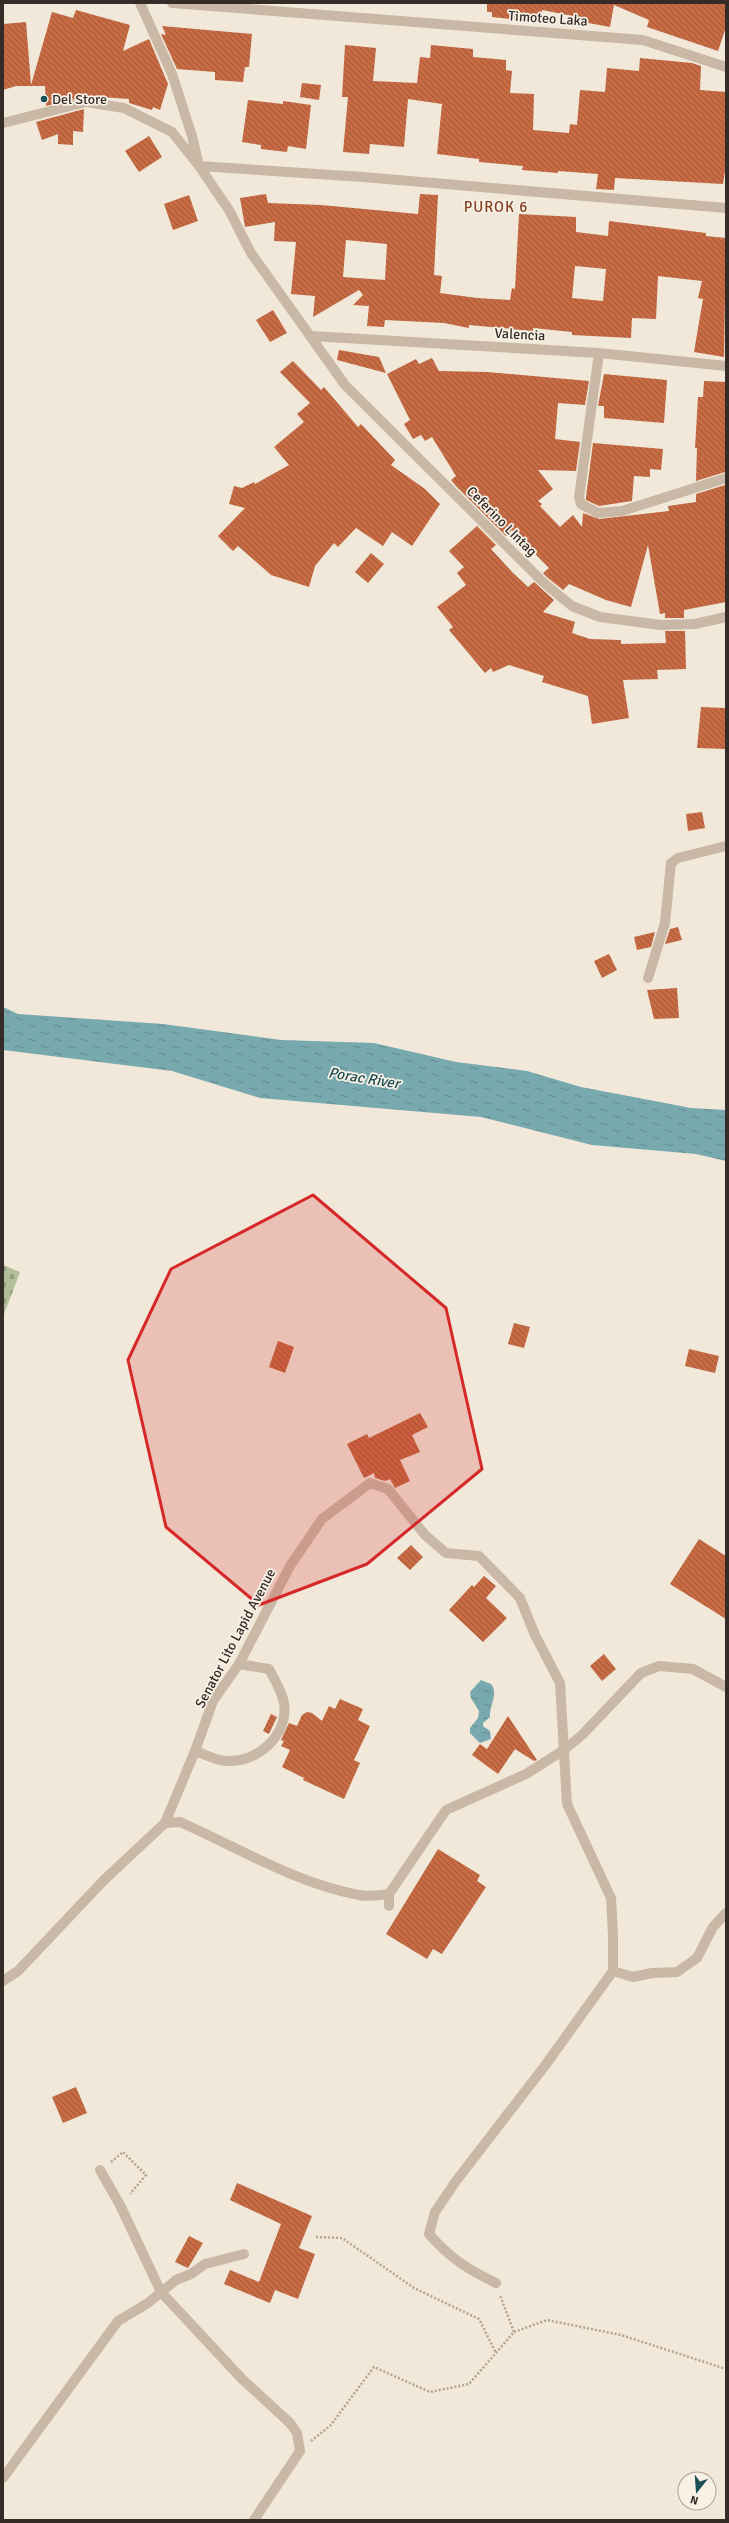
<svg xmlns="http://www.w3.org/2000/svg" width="729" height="2523" font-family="Signika,sans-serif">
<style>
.cemetery{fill:url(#cemetery-stones)}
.water{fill:url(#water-ripples)}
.building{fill:url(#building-back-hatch);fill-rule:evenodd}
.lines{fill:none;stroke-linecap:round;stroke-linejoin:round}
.path{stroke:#b5a290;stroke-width:2.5;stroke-dasharray:2 2;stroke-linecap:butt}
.service{stroke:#c9b8a5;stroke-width:10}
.minor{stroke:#c9b8a5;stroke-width:10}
.marked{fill:#d62828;fill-opacity:0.2;stroke:#d62828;stroke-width:3;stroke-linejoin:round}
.poi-dot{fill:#1c4f56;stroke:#f9f1e6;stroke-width:1.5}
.labels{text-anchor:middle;stroke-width:3.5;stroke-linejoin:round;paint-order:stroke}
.street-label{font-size:14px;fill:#352c27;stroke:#f9f1e6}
.poi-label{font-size:14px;fill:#352c27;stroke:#f9f1e6;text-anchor:start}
.neighbourhood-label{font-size:15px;letter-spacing:1px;fill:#843e20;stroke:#f9f1e6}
.water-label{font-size:15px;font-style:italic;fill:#1c4f56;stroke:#f9f1e6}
</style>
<defs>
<pattern id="cemetery-stones" width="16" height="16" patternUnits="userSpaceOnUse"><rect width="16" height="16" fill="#b1c099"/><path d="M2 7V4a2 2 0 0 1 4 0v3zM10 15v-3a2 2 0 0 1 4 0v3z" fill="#919c7d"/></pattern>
<pattern id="water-ripples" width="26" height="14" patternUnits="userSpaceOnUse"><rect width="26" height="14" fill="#78a9ae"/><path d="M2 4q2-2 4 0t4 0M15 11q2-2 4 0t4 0" fill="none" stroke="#638a8e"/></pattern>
<pattern id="building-back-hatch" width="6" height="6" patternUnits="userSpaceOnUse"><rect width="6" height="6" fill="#c66b43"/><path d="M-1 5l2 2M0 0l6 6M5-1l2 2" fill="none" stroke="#a25838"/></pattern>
</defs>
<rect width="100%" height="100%" fill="#f1e8d9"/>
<path class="cemetery" d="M3 1265 20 1272 3 1317Z"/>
<path class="water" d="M3 1007 18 1014 163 1024 281 1040 374 1043 456 1062 527 1071 581 1087 691 1108 726 1110V1161L696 1154 592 1145 481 1117 260 1098 172 1071 3 1050Z
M481 1680 491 1684C499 1693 489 1706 490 1717L483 1723V1726L490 1731 491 1739 480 1743 470 1733V1728L478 1718 479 1711 471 1698 470 1692Z"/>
<path class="building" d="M487 3H726V27L718 51 647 27 649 20 614 5 610 27 572 20 573 16 542 10 541 19 518 16V20L492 17V12H487Z
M76 10 130 25 123 51 149 39 168 84 160 110 153 107 152 110 129 103V99L87 96 46 106 45 86H16L3 90V24L26 22 31 85 52 12 73 18Z
M162 26 252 34 249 67H245L243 82 215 80V72L177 69 161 34 166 35Z
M345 45 376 48 373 81 417 83 420 57 430 58 431 45 473 49V57L506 60V70L512 71 510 93 534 94 533 130 569 133 570 124 577 125 580 90 605 92 607 68 639 71 640 58 692 63 701 66 700 90 726 92V165L723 184 615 178 614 190 596 189 598 174 558 171V173L522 170 523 166 479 162V159L437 154 442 104 408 99 404 147 370 144 369 154 343 152 348 97H342Z
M302 83 321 85 319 100 300 97Z
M248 100 283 104V101L311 105 306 149 288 146 287 152 261 149V145L242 142Z
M84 109 83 132 73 131V145L58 144V134L42 140 36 122Z
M149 136 162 157 139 172 125 151Z
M266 194 268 203 321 205 418 214 420 194 438 195 434 275 442 276 440 293 477 298 510 300 512 288 515 289 519 214 576 217V232L608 236 609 221 706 233V236L726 238 724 357 694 352 703 299 698 298 702 281 658 276 656 319 632 318 631 338 572 335V332L533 328V331L469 325V328L444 323 385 320 384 327 367 326 369 306 353 305 363 295 359 290 313 317 315 296 291 294 296 242 274 241 275 222 245 227 240 198ZM346 240 387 244 385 280 343 277ZM575 266 606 269 603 301 572 298Z
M189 195 198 221 173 230 164 204Z
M273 310 287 333 270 342 256 320Z
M339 350 379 357 386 373 337 360Z
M432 358 439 371 487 372 589 381 585 405 558 403 555 439 580 442 576 471 538 470 553 489 538 501 542 504 540 506 560 527 573 515 582 527 583 513 599 519 669 511 668 506 696 502V494L725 485 726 602 684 610V618H665V613L660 614 648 545 631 607 606 600 569 584 563 590 548 578 543 573 549 568 512 530 506 536 456 486 451 480 456 476 432 437 425 441 421 435 413 439 404 424 410 420 387 374 416 359 419 364Z
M293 361 321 390 324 387 358 427 361 424 395 460 391 465 425 489 440 504 412 546 392 532 383 546 356 528 338 547 334 543 315 566 309 587 271 575 238 546 233 551 218 536 245 508 229 504 234 486 242 488 254 482 255 484 289 465 274 447 304 422 297 414 310 403 280 372Z
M604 374 667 380 664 423 604 418V406H598Z
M704 381 726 382 725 472 696 481 697 448H695L698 397H703Z
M593 443 663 449 661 470 650 469V477L634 476 632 501 599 506 586 500V497Z
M477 526 496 545 491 549 512 572 528 587 534 582 554 600 543 612 575 622 572 633 590 639 621 640V644L666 643 665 631H685L686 669 657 670 658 679 623 680 629 718 592 724 588 696 542 682 544 676 509 665 493 672 491 668 485 673 449 630 453 627 437 607 466 585 457 573 464 567 449 551Z
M371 553 384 564 368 583 355 572Z
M701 707 726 708V749L697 748Z
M702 812 705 828 688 831 686 814Z
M678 927 682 940 665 944 670 929Z
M655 932 651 947 637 950 634 937Z
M609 954 617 970 602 978 594 961Z
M677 988 679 1018 654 1019 647 990Z
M514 1323 530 1327 524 1348 508 1344Z
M278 1341 294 1347 285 1373 269 1367Z
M689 1349 719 1356 715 1373 685 1366Z
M420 1413 428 1427 412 1435 420 1452 400 1460 410 1481 395 1488 390 1479 385 1481 375 1478 374 1473 364 1478 347 1444 367 1434 369 1438Z
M699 1539 726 1556V1619L670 1584Z
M411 1545 423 1557 410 1570 397 1558Z
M484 1576 496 1586 486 1598 507 1618 483 1642 449 1610 472 1585 474 1587Z
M604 1654 616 1669 602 1681 590 1666Z
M340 1699 363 1709 358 1720 370 1726 354 1760 360 1763 344 1799 303 1780 304 1778 282 1767 290 1750 281 1746 284 1741 281 1740 289 1723 297 1726 302 1715 307 1712 312 1713 322 1721 329 1706 335 1709Z
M271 1714 277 1717 269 1734 263 1731Z
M508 1716 537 1760 534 1761 515 1749 498 1774 472 1755 480 1744 487 1749Z
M438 1849 480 1875 477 1881 486 1887 442 1954 433 1949 427 1959 386 1934Z
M76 2087 87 2113 63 2123 52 2097Z
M237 2183 312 2216 299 2248 315 2254 298 2299 275 2290 270 2303 224 2284 230 2270 259 2282 281 2224 230 2200Z
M189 2236 203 2243 188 2268 175 2262Z"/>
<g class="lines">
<path class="path" d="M111 2162 123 2152 146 2175 130 2194
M316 2237 342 2238 414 2288 479 2319 496 2353
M514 2332 547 2320 621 2335 726 2369
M311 2441 330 2426 374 2367 430 2392 469 2384 514 2332 500 2295"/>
<path class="service" d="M195 1751C205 1754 217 1761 227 1761 258 1763 289 1734 284 1703 282 1691 274 1679 269 1669L239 1664
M165 1823 180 1822C239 1848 295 1883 359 1895 368 1897 380 1895 389 1894V1906
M389 1894 446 1810 526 1774 564 1750 582 1735 641 1673 659 1666 693 1669 726 1687
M613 1971 633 1977 652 1973 677 1972 697 1958 713 1927 726 1913
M3 1981 18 1971 104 1880 165 1823 195 1751 213 1701 239 1664 290 1566 322 1519 370 1483 388 1489 425 1535 446 1553 479 1556 520 1598 535 1635 560 1683 567 1804 611 1898 613 1935V1971L544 2067 456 2181 435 2212 429 2234C450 2258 467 2269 496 2283"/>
<path class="minor" d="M140 3 172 74 192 136 199 166 229 210 251 253 345 385 544 583 572 606 600 617 661 625 695 624 726 617
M172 3 643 40 726 67
M3 123 86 102 124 108 172 132 199 166 363 177 726 208
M311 336 599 353 726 366
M599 353 579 497 581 504 598 513 622 511 726 478
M648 978 665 923 671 863 678 858 726 846
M100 2170 120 2205 161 2292 242 2379 290 2423 297 2433 300 2451 254 2520
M3 2478 118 2321 148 2303 176 2280 191 2274 205 2264 244 2254"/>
</g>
<path class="marked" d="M313 1195 446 1308 482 1469 367 1564 259 1605 166 1527 128 1360 171 1269Z"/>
<circle class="poi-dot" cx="44" cy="99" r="4"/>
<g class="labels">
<g class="street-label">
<text transform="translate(548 18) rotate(4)" y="5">Timoteo Laka</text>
<text transform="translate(520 334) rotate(3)" y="5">Valencia</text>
<text transform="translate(502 521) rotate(45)" y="5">Ceferino LIntag</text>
<text transform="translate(235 1638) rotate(-62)" y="5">Senator Lito Lapid Avenue</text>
</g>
<g class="poi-label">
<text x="52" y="104">Del Store</text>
</g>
<g class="neighbourhood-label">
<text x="496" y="212">PUROK 6</text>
</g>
<g class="water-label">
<text transform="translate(364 1078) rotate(9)" y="5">Porac River</text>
</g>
</g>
<rect width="729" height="2523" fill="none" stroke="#352c27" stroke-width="8"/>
<g transform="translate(697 2491) rotate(197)"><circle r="19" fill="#f9f1e6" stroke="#aba29a"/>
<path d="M0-3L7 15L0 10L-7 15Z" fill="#1c4f56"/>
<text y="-6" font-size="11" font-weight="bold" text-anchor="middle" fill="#352c27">N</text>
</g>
</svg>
